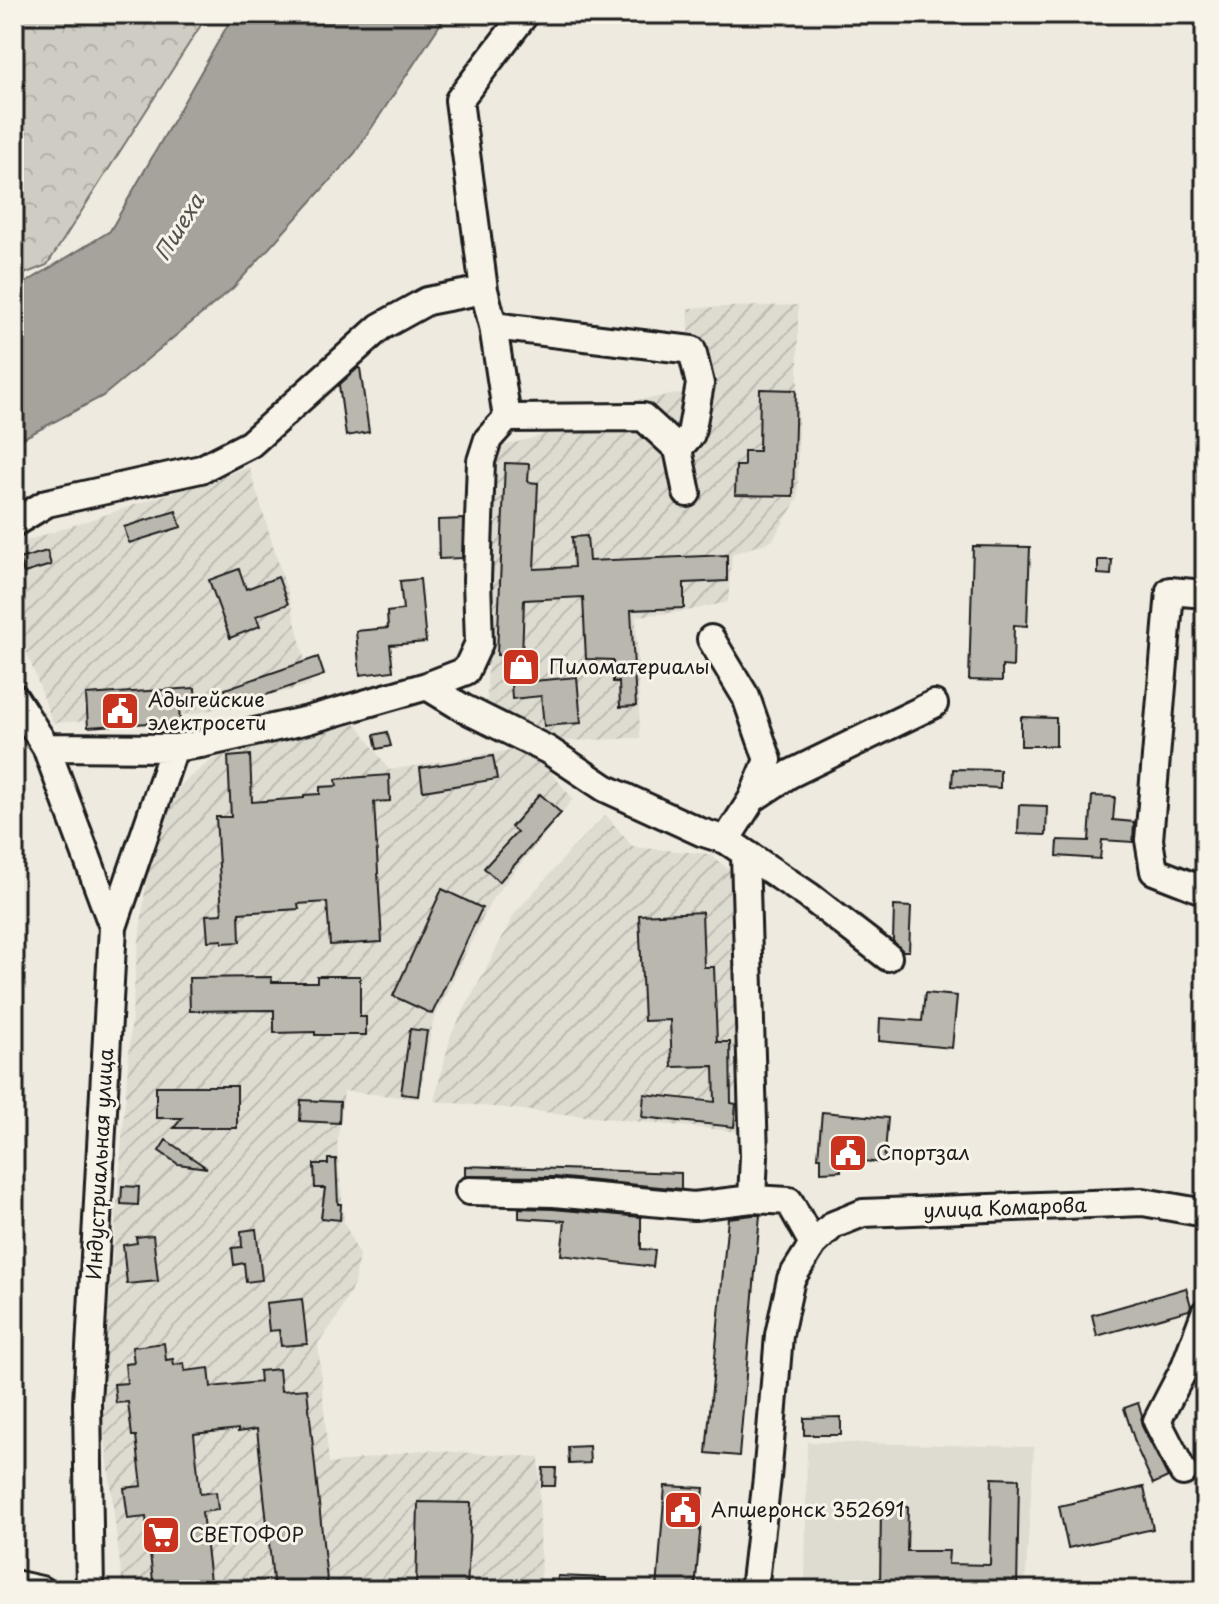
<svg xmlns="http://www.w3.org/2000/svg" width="1219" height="1604" font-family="'Playpen Sans',sans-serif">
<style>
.built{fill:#dedbd1}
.industrial{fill:url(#industrial-furrows)}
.forest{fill:url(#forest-crowns);stroke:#767470;stroke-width:2}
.water{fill:#a6a39d;stroke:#6f6d69;stroke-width:2}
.building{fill:#bab7af;stroke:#1c1c1c;stroke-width:2}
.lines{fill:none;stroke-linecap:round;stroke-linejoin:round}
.minor-casing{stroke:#1c1c1c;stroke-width:32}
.minor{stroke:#f7f3e8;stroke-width:26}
.labels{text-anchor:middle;stroke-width:6;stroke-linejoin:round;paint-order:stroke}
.poi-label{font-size:20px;fill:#1c1c1c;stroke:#f7f3e8;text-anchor:start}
.street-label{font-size:20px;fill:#1c1c1c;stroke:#f7f3e8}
.water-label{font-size:22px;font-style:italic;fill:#535250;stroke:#f7f3e8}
</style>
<defs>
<pattern id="industrial-furrows" width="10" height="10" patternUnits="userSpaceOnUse" patternTransform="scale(2)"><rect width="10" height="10" fill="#dedbd1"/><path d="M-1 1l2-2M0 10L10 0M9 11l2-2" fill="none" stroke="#bebbb3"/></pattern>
<pattern id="forest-crowns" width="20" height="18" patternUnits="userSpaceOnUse" patternTransform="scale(2)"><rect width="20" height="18" fill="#cfccc3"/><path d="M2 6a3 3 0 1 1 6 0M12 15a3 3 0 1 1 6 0" fill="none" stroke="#b1afa7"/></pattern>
</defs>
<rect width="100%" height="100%" fill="#eeeae0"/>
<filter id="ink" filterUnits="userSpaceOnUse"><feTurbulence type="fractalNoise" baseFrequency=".0125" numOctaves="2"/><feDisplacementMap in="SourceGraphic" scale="16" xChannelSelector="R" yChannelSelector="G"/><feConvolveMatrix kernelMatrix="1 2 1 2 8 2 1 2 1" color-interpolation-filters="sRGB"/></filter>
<g filter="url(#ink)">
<path class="built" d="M807 1442 1034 1447 1025 1590H805Z"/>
<path class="industrial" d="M798 305V498L772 541 732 554 728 602 682 612 636 616 640 738 567 741 487 713 490 449 541 436 543 413 692 392 688 308Z
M249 467 289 597 311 685 194 714 53 723 14 618V545Z
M357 724 389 770 530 747 573 799 492 899 433 1021 419 1099 344 1091 337 1145 344 1222 359 1255 354 1284 336 1320 318 1343 329 1464 421 1450 539 1457 541 1590H123L101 1403 136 965 154 819 184 782 214 758Z
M606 815 633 847 709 854 732 872 744 897 741 1132 434 1101 451 1035 515 913 572 849Z"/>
<path class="forest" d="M14 14H208L47 265 14 278Z"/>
<path class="water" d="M234 14H447L355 153 233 288 103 396 14 443V290L110 231Z"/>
<path class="building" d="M358 368H360L369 432 346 436 339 385Z
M760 389 796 390 793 496 735 495 736 466H744V451H759Z
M505 463 529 464 528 482 538 483 534 569 574 567 572 537 587 536 589 561 727 555V581L684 583V608L631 610 636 706 620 707 619 682H613V660L586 659 583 597 524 600 522 656 497 655Z
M176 511 181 527 129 543 124 527Z
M463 519 462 558 439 559 438 520Z
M973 546 1030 547 1027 626 1014 625 1013 667 1002 666V681L969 680Z
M47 551 51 565 24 573 19 559Z
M1098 560H1112L1111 575 1098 574Z
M239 569 246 589 278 577 288 604 256 616 260 626 230 638 209 580Z
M420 579 426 642 390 645 393 671 360 675 356 631 388 628 387 612 403 610 400 581Z
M318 657 324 675 231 707 225 689Z
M577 677 581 723 544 726 541 696 512 699 511 683Z
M195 688 196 707 179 708 180 721 88 727 86 695Z
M1021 717 1056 718V746H1021Z
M387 732 391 746 377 749 374 735Z
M250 755 252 802 304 798V795L320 794V787L337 786 336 779 389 775 390 801 374 802 382 942 330 945 327 902 298 904 299 909 239 913 240 942 222 943V940L208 941 206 915 222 914 216 817H231L228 757Z
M493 756 497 779 423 791 420 768Z
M953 769 1000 770V788L952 786Z
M540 794 561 813 499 882 484 868 517 832 511 827Z
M1092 796 1115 797 1113 820 1134 822 1133 842 1102 840 1100 859 1057 856 1058 840 1089 841Z
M1019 805 1047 806 1046 835 1018 834Z
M442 889 482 908 432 1014 393 996Z
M894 906 911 907 909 951H903L893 941Z
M702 912 704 967H714L717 1042H730L731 1103 736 1104 734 1127 642 1117 644 1094 715 1102 714 1066 672 1067 670 1020 644 1021 639 915Z
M317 976H360V1017H366V1035H315V1032L274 1033V1010L190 1011 189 978 271 977 272 982H317Z
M925 993 957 996 952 1048 879 1041 880 1018 922 1021Z
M410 1029 427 1031 418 1096 401 1094Z
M156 1086H237V1128H174L182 1118H156Z
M301 1100 340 1102 339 1123 300 1121Z
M822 1112 888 1118 884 1163 840 1159 841 1171 821 1172V1157H818Z
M166 1140 207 1168 178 1164 159 1151Z
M328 1159H336L338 1204H341L340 1220 321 1218 325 1188H315L314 1164H328Z
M465 1166 681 1173V1189L554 1177 465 1176Z
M122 1186 139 1187 138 1205 121 1204Z
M519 1208 553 1209 641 1217V1249L655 1250 653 1267 561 1255 565 1221 519 1218Z
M753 1215H760L739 1456 706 1453 728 1218Z
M256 1229 262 1280 246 1282 244 1263 234 1265 232 1248 242 1247 241 1231Z
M153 1235 158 1281 127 1284 123 1245 137 1243 136 1237Z
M1186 1288 1191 1306 1189 1310 1097 1336 1092 1315Z
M302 1299 307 1344 281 1346 279 1330 269 1331 266 1303Z
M164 1343 166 1360 173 1359 174 1365 184 1363 185 1371 209 1368 211 1387 260 1382 259 1371 279 1369 281 1391 307 1389 328 1590H274L257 1429 238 1432V1429L194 1434 200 1494 216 1492 218 1510 202 1512 211 1590H154L146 1517 128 1519 124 1488 142 1486 136 1436H132L128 1402 116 1403 114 1384 127 1383 125 1364 134 1363 132 1347Z
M1138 1403 1142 1415 1141 1422 1143 1428 1168 1477 1153 1484 1138 1451 1124 1408Z
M841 1417V1435H804V1418Z
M589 1446 590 1463 569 1464 568 1447Z
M543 1468H556L555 1486H542Z
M992 1478 1019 1479 1017 1590H880L881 1506 908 1507 907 1551H949L948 1564 990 1565Z
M665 1486 704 1488 695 1590H657Z
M1144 1487 1153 1529 1068 1548 1059 1506Z
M418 1502 471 1503 467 1590H416Z
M558 1576 606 1578 605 1590H557Z"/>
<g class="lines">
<g class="minor-casing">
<path id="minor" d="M493 326 692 350 700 384 691 434 678 449 687 493
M507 418 643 417 678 449
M14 523 47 503 201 469 250 444 380 327 427 301 484 290
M1205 594 1170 591 1149 840 1154 871 1200 889H1205
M711 639 746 697 768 760 752 799
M427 686 463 708 548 750 605 788 701 832 726 840 809 896 888 957
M14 697 46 747 113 927
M46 747 174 748 201 744 308 720 427 686 466 671 479 643 477 580 481 461 488 439 507 418 493 326 484 290 459 100 525 14
M726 840 752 799 790 774 934 704
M745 855 754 1156 752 1199 789 1201 813 1244
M469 1191 554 1193 694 1206 752 1199
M1183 1472 1157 1421 1184 1369 1205 1313
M14 1584 41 1590
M90 1590 87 1403 113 927 174 748
M754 1590 767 1478 779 1335 791 1279 813 1244 833 1225 863 1213 1143 1202 1205 1213"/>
</g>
<use href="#minor" class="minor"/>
</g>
</g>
<defs>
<g id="shop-square" transform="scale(2)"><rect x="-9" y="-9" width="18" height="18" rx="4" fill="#c8321e" stroke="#f7f3e8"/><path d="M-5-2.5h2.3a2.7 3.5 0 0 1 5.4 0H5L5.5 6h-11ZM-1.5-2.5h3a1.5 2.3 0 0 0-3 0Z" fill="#fff"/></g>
<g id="civic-square" transform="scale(2)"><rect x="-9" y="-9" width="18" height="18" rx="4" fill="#c8321e" stroke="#f7f3e8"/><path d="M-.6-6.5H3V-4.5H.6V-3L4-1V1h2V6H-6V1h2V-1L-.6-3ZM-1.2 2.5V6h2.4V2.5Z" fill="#fff"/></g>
<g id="supermarket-square" transform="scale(2)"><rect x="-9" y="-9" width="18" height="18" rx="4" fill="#c8321e" stroke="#f7f3e8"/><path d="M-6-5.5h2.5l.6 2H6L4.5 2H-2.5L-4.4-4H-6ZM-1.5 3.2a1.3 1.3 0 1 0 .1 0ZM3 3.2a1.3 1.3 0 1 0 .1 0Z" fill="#fff"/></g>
</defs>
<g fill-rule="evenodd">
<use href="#shop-square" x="521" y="667"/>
<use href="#civic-square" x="120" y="711"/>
<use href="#civic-square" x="848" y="1153"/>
<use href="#civic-square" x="683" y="1510"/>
<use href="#supermarket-square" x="161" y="1535"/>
</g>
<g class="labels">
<g class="poi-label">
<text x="549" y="674">Пиломатериалы</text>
<text x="148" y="707">Адыгейские<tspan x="148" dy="23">электросети</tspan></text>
<text x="876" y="1160">Спортзал</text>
<text x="711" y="1517">Апшеронск 352691</text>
<text x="189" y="1542">СВЕТОФОР</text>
</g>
<g class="street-label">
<text transform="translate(100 1164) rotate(-87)" y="7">Индустриальная улица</text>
<text transform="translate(1005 1208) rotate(-2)" y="7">улица Комарова</text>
</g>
<g class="water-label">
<text transform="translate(179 227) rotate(-58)" y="8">Пшеха</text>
</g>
</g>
<rect width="1219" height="1604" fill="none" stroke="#f7f3e8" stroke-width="48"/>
<rect x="24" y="24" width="1171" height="1556" fill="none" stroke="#1c1c1c" stroke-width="3" filter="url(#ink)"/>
</svg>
